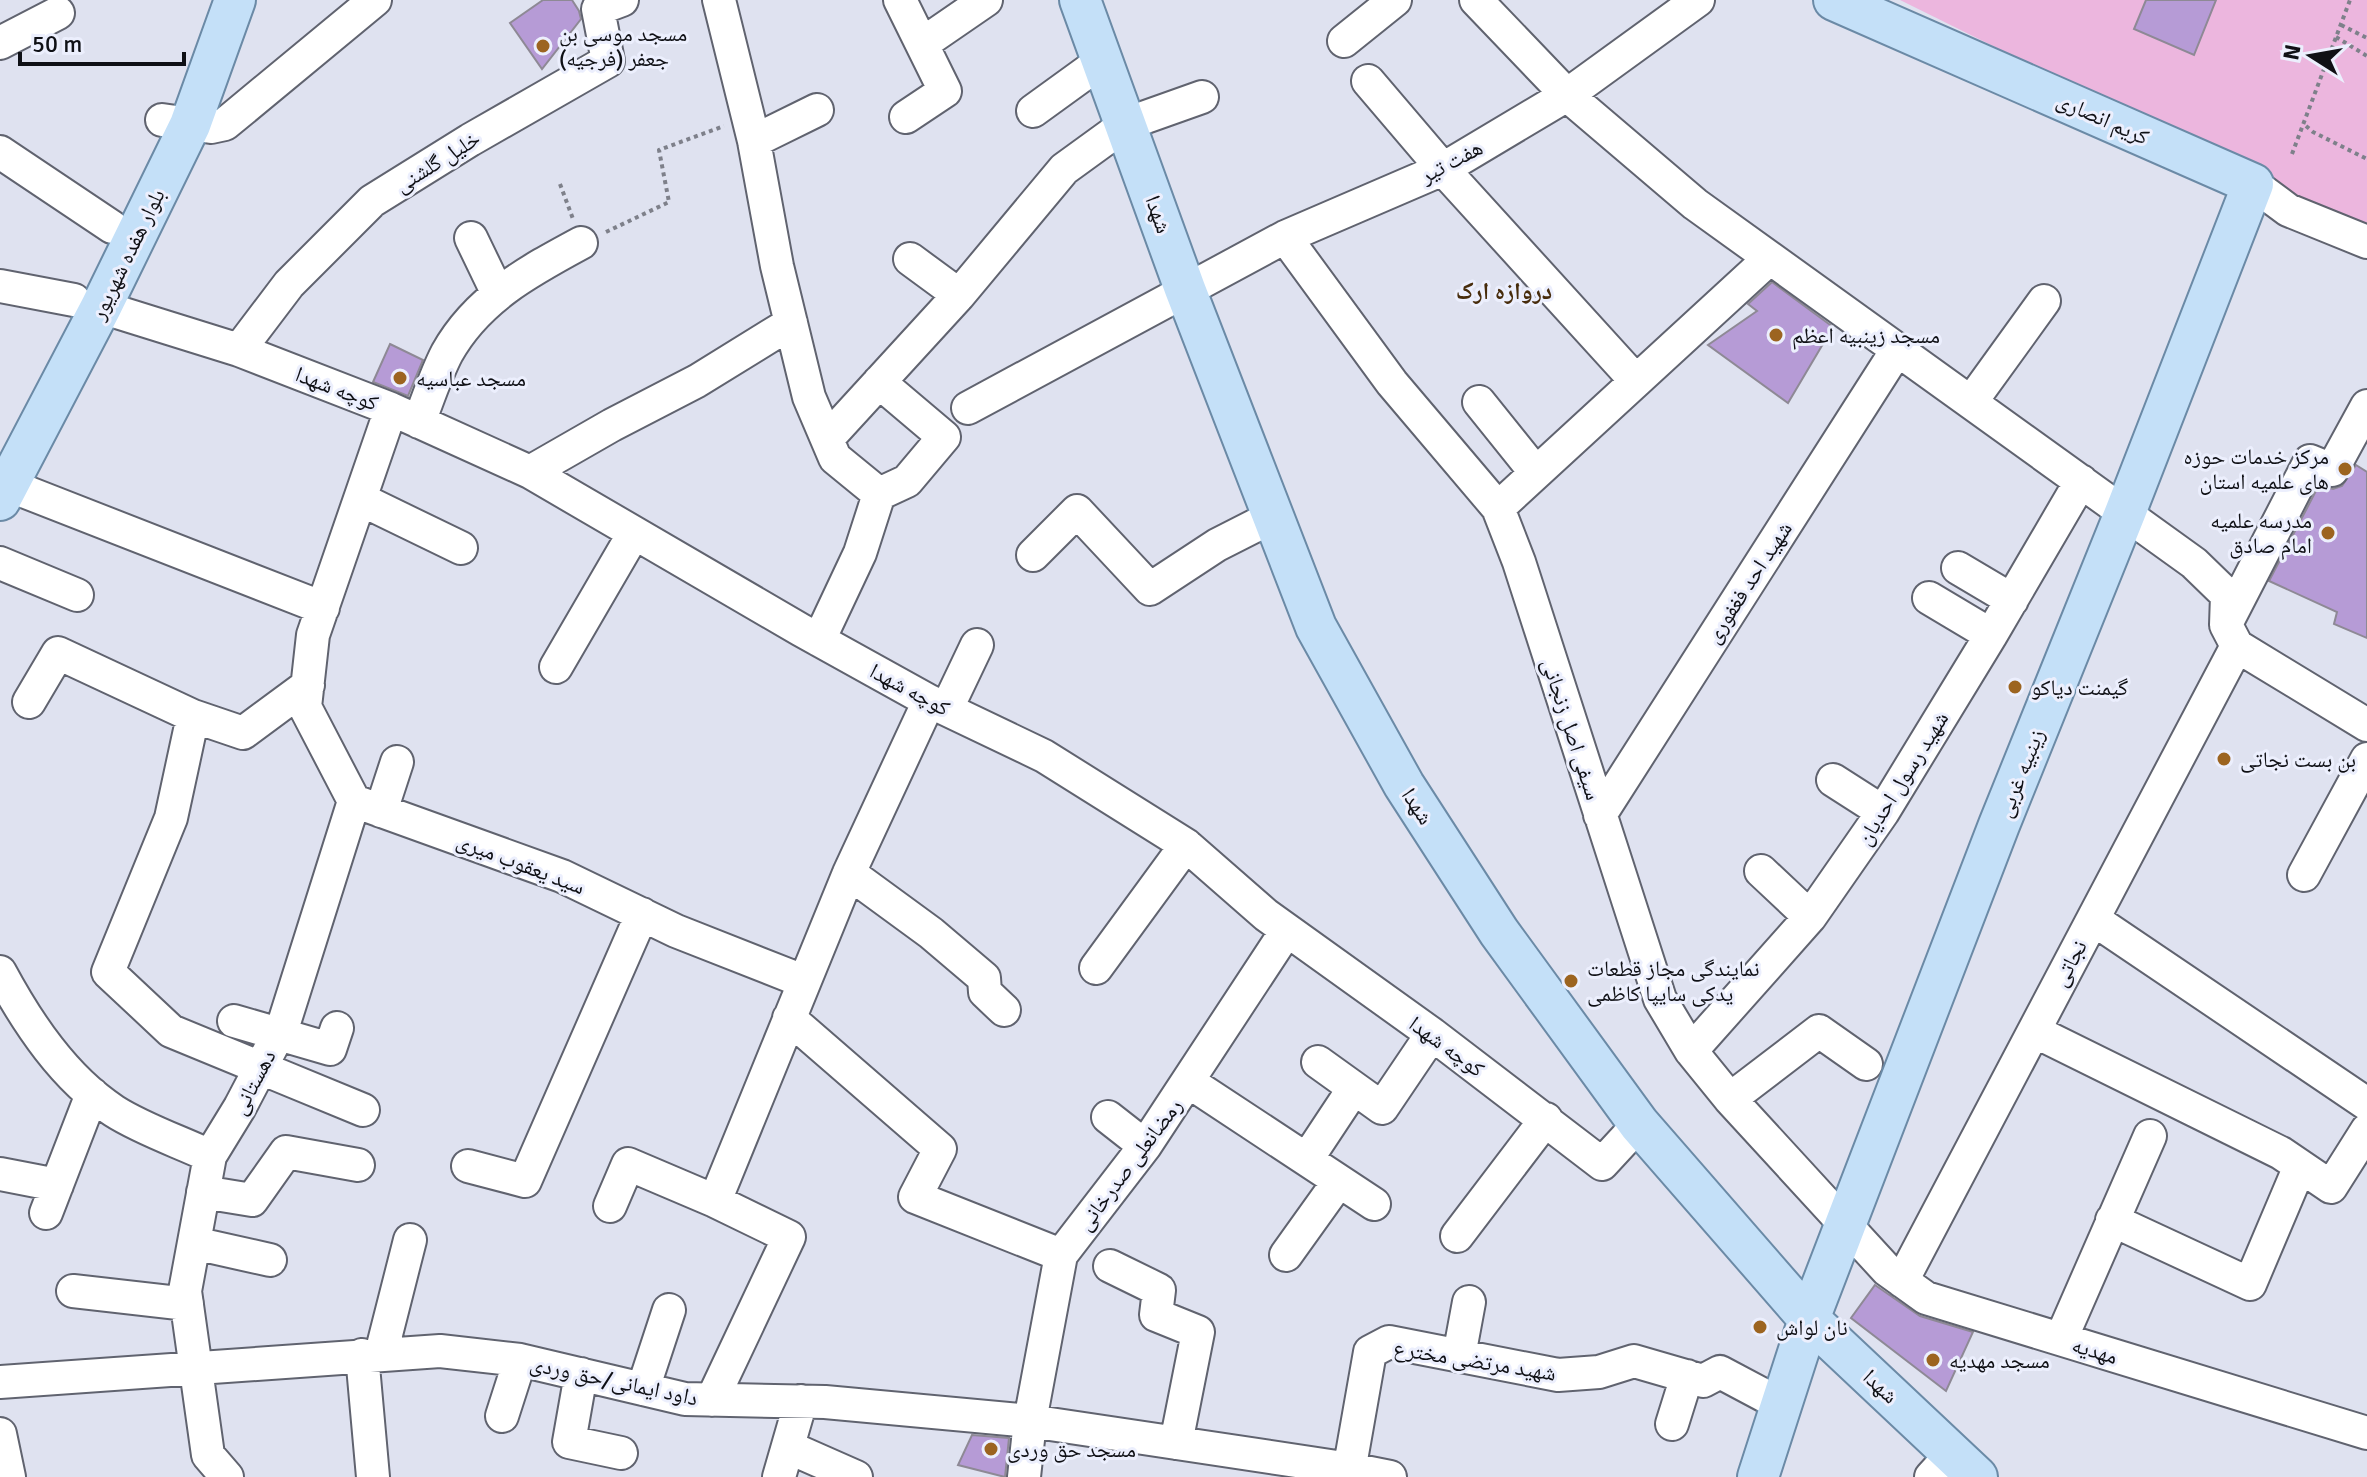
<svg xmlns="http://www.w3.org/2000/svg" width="2367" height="1477" font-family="Signika,'Noto Naskh Arabic',sans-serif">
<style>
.green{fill:#ecb6de}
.building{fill:#b69bd6;stroke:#8e8995;stroke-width:2}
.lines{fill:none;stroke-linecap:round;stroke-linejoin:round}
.minor-casing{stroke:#60636f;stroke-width:36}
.major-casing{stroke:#6b8aa6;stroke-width:44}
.path{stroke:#7e808a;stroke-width:4;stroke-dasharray:4 4;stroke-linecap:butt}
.minor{stroke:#fff;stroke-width:32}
.major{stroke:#c4e0f8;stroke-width:40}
.poi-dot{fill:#9c6420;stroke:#eceffd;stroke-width:3}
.labels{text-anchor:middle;stroke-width:6;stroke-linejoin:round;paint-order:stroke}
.poi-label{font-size:22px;fill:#0f1015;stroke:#eceffd;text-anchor:start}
.street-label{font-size:22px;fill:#0f1015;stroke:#eceffd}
.neighbourhood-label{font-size:24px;font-weight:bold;fill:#472c0c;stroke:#eceffd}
</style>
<rect width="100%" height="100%" fill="#dfe2f0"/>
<path class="green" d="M1900 0H2367V231Z"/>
<path class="building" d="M543 0H572L579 11 581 19 542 69 510 23Z
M2146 0H2216L2194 55 2134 29Z
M1772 282 1833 327 1788 403 1708 345 1757 311 1748 304Z
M390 344 423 360 408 396 373 382Z
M2356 465 2367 472V638L2334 624 2337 612 2269 581 2319 485 2333 489 2342 486Z
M1875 1285 1920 1316 1973 1332 1946 1391 1851 1318Z
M972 1435 1009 1438 1005 1477 958 1465Z"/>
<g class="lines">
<g class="minor-casing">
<path id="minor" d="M719 0 754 141 777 266 809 397 835 458 879 494 860 553 819 640
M900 0 945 91 906 117
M1476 0 1567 95 1695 204 2194 563 2227 595 2226 625 2237 646 2367 725
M1344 41 1395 0
M0 43 58 13
M922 44 986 0
M1368 81 1443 169 1636 381
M1033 111 1102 61
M162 120 211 127 225 124 375 0
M754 141 817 110
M0 152 112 227
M2253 184 2288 210 2367 242
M1285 237 1392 383 1498 508 1519 562 1660 999 1691 1051 1730 1099 1887 1270 1926 1298 2367 1433
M471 238 498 294
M910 259 959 295
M0 286 74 300
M101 307 239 350 391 409 530 472 801 630 929 701 1044 756 1186 845 1266 915 1432 1034 1602 1164 1639 1124
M239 350 289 284 372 201 470 140 608 61 598 9 622 0
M1479 402 1536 473
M1971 402 2044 301
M968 408 1285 237 1443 169 1567 95 1698 0
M391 409 313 635 305 707 354 801 562 876 676 931 803 981
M419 422C428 399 436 374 447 353 477 299 529 271 581 243
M828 438 959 295 1064 169 1126 124 1202 97
M530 472 612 425 697 381 791 323
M8 485 323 608
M879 494 907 481 944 437 879 382
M360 499 461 548
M1498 508 1769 259
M1033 555 1077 511 1150 589 1217 545 1274 516
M0 563 77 595
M1958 568 2012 600
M1929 598 1991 635
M2226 624 2310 461 2332 470 2367 406
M556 667 634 533
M29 702 58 653 193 716 243 733 308 685
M947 708 977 645
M193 716 171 818 108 972 171 1031 363 1110
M1833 780 1883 812
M381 811 397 762
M1600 815 1897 350
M1761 871 1810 917
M849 873 931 933 984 978 985 992 1004 1010
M2304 875 2367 759
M2093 919 2367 1104
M1096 968 1186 845
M0 972C28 1024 64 1078 114 1111 142 1129 178 1141 210 1156
M789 1018 940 1149 915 1197 1061 1255
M234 1021 330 1049 337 1028
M2034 1031 2281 1153 2331 1187 2367 1130
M1691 1051 1810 917 1883 812 1991 635 2081 481
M1318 1062 1382 1108 1432 1034
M1189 1082 1374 1204
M1730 1099 1819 1031 1866 1064
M1108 1117 1145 1146
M1307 1159 1354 1088
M468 1166 525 1181 642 914
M0 1174 57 1185
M203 1192 252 1200 286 1152 358 1165
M610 1206 628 1164 715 1201
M46 1213 92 1094
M2112 1220 2250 1284 2300 1166
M1457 1236 1546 1119
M194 1243 270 1260
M1286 1255 1339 1181
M1110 1266 1159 1290 1156 1315 1198 1332 1176 1443
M1902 1281 2237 646
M73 1291 187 1304
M2061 1339 2150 1136
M381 1354 410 1240
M362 1355 373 1477
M1459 1356 1469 1302
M581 1374 569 1442 621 1453
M0 1382 440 1351 520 1360 685 1399 825 1402 1030 1421 1350 1469 1390 1477
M643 1389 669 1310
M712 1400 789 1237 715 1201 849 873 929 701
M502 1416 520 1360
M1672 1424 1687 1376
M0 1434 9 1477
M788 1447 856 1477
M227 1477 208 1455 185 1291 210 1156 240 1107 284 1023 354 801
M779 1477 801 1401
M1024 1477 1030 1421 1061 1255 1145 1146 1287 930
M1348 1477 1370 1352 1389 1342 1558 1375 1599 1372 1634 1361 1703 1381 1720 1372 1782 1405
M1931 1477 1952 1454"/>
</g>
<g class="major-casing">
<path id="major" d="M1080 0 1185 289 1316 627 1404 785 1499 932 1639 1124 1809 1319 1977 1477
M0 500 101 307 190 125 235 0
M1758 1477 1809 1319 1999 825 2125 513 2253 184 1834 0"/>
</g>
<path class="path" d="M2341 25 2367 38
M2336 37 2367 56
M2306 126 2313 132 2367 159
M2292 154 2350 0
M560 184 573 219
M606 232 669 202 659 150 724 126"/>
<use href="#minor" class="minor"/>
<use href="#major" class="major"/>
</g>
<g class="poi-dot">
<circle cx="543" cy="46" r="8"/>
<circle cx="1776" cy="335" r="8"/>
<circle cx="400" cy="378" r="8"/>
<circle cx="2345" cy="469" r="8"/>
<circle cx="2328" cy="533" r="8"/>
<circle cx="2015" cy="687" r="8"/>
<circle cx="2224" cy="759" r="8"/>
<circle cx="1571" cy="981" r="8"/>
<circle cx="1760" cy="1327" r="8"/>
<circle cx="1933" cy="1360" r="8"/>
<circle cx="991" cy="1449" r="8"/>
</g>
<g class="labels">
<g class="poi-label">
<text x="559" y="41">مسجد موسی بن<tspan x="559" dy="25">جعفر (فرجیه)</tspan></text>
<text x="1792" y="343">مسجد زینبیه اعظم</text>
<text x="416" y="386">مسجد عباسیه</text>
<text x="2329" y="464" text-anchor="end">مرکز خدمات حوزه<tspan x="2329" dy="25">های علمیه استان</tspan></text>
<text x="2312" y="528" text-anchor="end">مدرسه علمیه<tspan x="2312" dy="25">امام صادق</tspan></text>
<text x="2031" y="695">گیمنت دیاکو</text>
<text x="2240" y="767">بن بست نجاتی</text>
<text x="1587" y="976">نمایندگی مجاز قطعات<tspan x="1587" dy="25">یدکی سایپا کاظمی</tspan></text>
<text x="1776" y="1335">نان لواش</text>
<text x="1949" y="1368">مسجد مهدیه</text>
<text x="1007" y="1457">مسجد حق وردی</text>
</g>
<g class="street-label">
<text transform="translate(2103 118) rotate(24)" y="8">کریم انصاری</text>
<text transform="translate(437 161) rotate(-32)" y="8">خلیل گلشنی</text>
<text transform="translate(1451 161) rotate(-28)" y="8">هفت تیر</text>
<text transform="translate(1159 214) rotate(70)" y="8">شهدا</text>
<text transform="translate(127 254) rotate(-64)" y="8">بلوار هفده شهریور</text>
<text transform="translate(337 388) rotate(21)" y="8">کوچه شهدا</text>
<text transform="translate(1748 582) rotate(-57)" y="8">شهید احد فغفوری</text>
<text transform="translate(910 689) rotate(28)" y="8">کوچه شهدا</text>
<text transform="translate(1572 729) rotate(72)" y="8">سیفی اصل زنجانی</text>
<text transform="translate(2020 773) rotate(-68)" y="8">زینبیه غربی</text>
<text transform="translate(1902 778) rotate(-58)" y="8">شهید رسول احدیان</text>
<text transform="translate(1418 806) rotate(57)" y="8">شهدا</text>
<text transform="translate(521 863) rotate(21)" y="8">سید یعقوب میری</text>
<text transform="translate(2069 963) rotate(-62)" y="8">نجاتی</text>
<text transform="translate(1447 1046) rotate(36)" y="8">کوچه شهدا</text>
<text transform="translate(253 1082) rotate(-62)" y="8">دهستانی</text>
<text transform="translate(1129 1164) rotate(-53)" y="8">رمضانعلی صدرخانی</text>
<text transform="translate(2095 1350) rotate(17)" y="8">مهدیه</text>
<text transform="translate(1475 1360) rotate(9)" y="8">شهید مرتضی مخترع</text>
<text transform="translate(614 1380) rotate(12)" y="8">داود ایمانی/حق وردی</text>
<text transform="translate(1881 1386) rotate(43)" y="8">شهدا</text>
</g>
<g class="neighbourhood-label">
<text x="1504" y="299">دروازه ارک</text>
</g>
</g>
<g transform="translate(2311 56) rotate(281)" stroke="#eceffd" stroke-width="6" paint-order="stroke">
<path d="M0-6L14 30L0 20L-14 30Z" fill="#0f1015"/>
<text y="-12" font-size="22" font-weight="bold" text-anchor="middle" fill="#0f1015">N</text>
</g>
<path d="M20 52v12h164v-12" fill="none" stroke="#0f1015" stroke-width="4"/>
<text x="32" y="52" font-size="24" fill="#0f1015" stroke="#eceffd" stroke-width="6" paint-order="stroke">50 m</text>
</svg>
